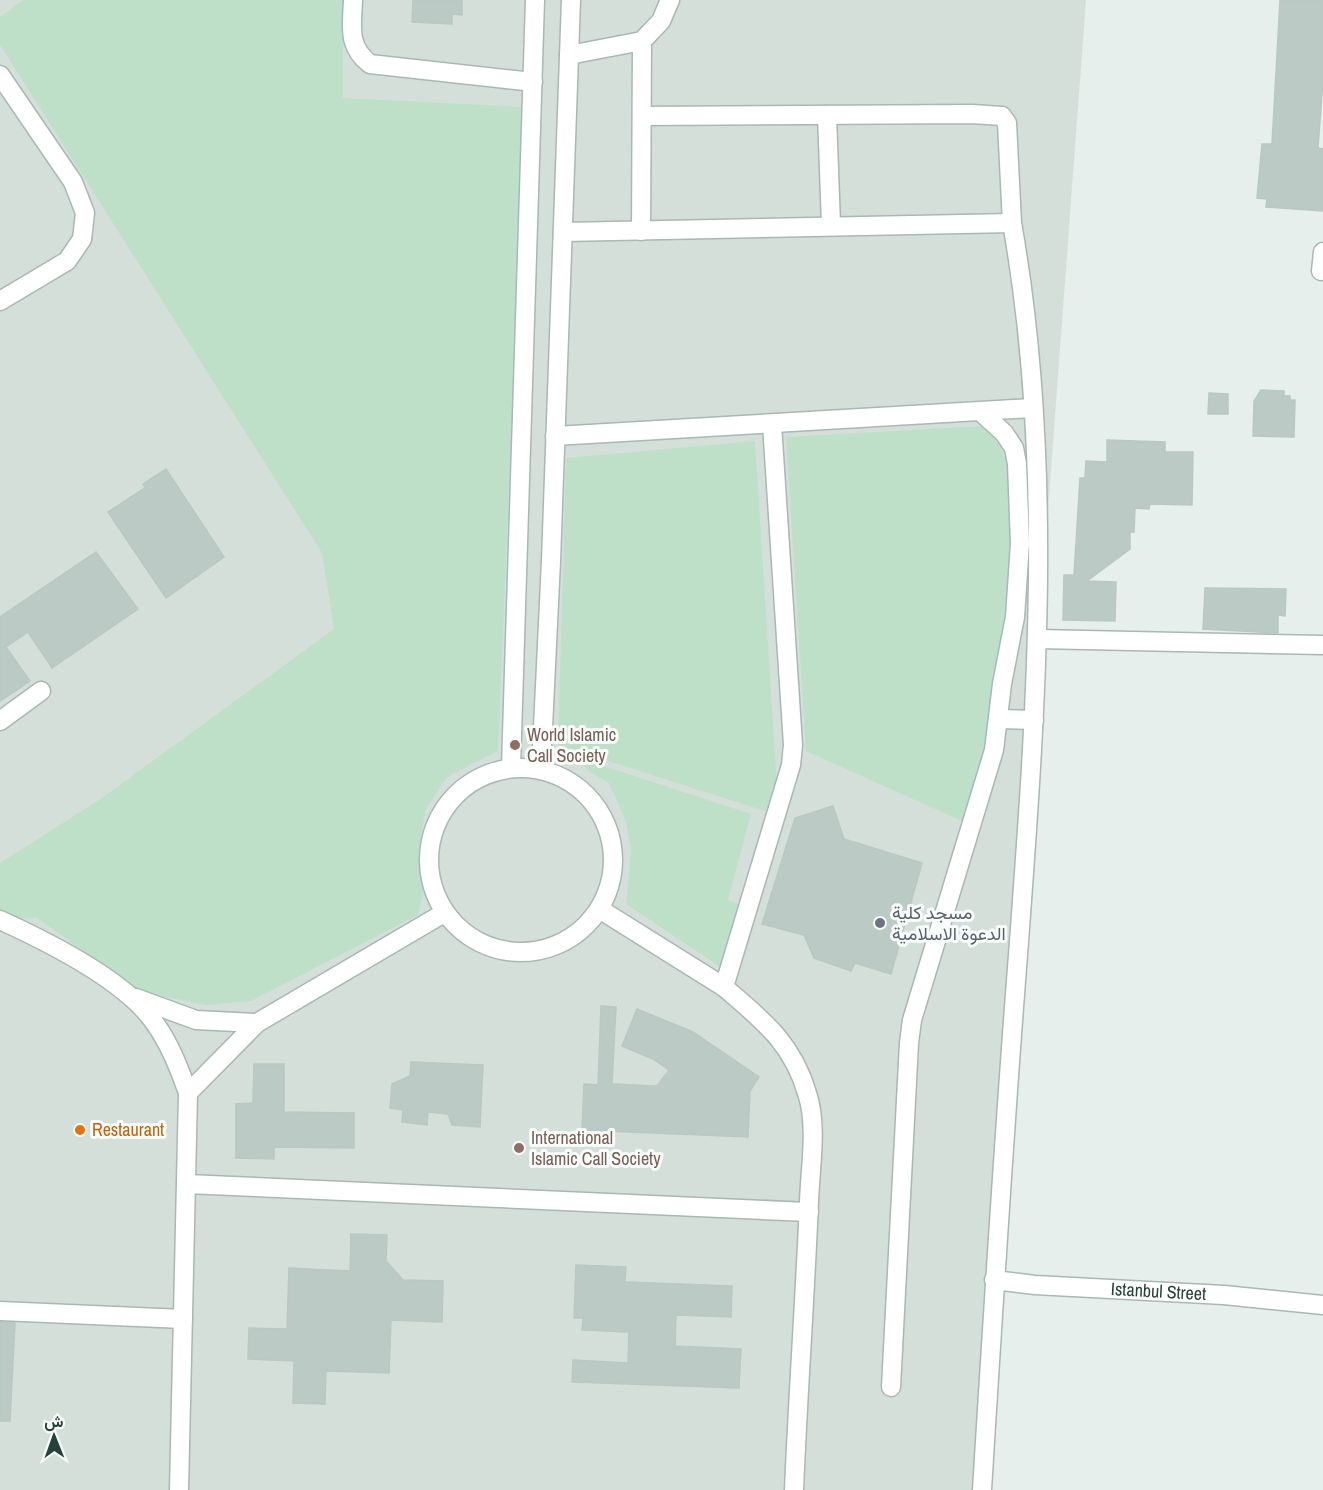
<svg xmlns="http://www.w3.org/2000/svg" width="1323" height="1490" font-family="'Archivo Narrow',Vazirmatn,sans-serif">
<style>
.built{fill:#d4dfda}
.green{fill:#bfe0c8}
.building{fill:#bbcac4;stroke:#b8c9c2;stroke-width:1.5}
.lines{fill:none;stroke-linecap:round;stroke-linejoin:round}
.minor-casing{stroke:#a8b8b2;stroke-width:21}
.minor{stroke:#fff;stroke-width:18}
.education-dot{fill:#8d6e63;stroke:#f7fbf9;stroke-width:2}
.worship-dot{fill:#6b7280;stroke:#f7fbf9;stroke-width:2}
.food-dot{fill:#e8710a;stroke:#f7fbf9;stroke-width:2}
.labels{text-anchor:middle;stroke-width:6;stroke-linejoin:round;paint-order:stroke}
.education-label{font-size:18px;fill:#785e54;stroke:#f7fbf9;text-anchor:start}
.worship-label{font-size:18px;fill:#5b616d;stroke:#f7fbf9;text-anchor:start}
.food-label{font-size:18px;fill:#c56008;stroke:#f7fbf9;text-anchor:start}
.street-label{font-size:18px;fill:#24423a;stroke:#f7fbf9}
</style>
<rect width="100%" height="100%" fill="#e6efeb"/>
<path class="built" d="M0 0H1086L975 1490H0Z"/>
<path class="green" d="M23 0H343V98L525 107 498 751 447 777 426 809 421 837 423 894 418 915 251 1001 206 1005 141 992 37 918 0 919V863L99 800 334 629 322 553 0 45V17Z
M982 426 999 444 1008 463 1013 497 1007 591 991 728 964 822 806 751 786 437Z
M755 441 777 786 765 811 558 745 566 458Z
M576 757 751 814 728 900 742 906 722 968 626 904 631 850 626 822 609 783 590 772Z"/>
<path class="building" d="M413 0H462V15L452 14V24L412 22Z
M1280 0H1323V81L1318 148 1323 149V211L1266 207 1267 199 1257 198 1262 144H1272Z
M1261 390 1284 391V396H1290V400H1295L1294 437 1253 436 1254 401Z
M1209 393 1228 394V414H1208Z
M1107 440 1165 442V452H1193L1192 505 1150 504 1149 509 1135 508 1134 532H1130V549L1087 581 1116 582 1115 621 1063 620 1064 575H1074L1080 478H1085L1086 461 1107 462Z
M166 469 224 557 166 598 108 512 145 488 143 484Z
M96 552 138 609 52 668 28 632 6 647 30 681 0 701V617Z
M1205 588 1286 589 1285 616 1278 615V633L1203 629Z
M833 806 844 839 922 863 891 974 855 963 851 971 814 958 804 935 762 924 795 818Z
M601 1006 616 1007 612 1084 657 1086 669 1070 653 1059 622 1046 637 1009 693 1032 759 1077 750 1091 748 1137 582 1130 584 1084 598 1085Z
M411 1062 483 1065 480 1127 452 1125 448 1114 428 1112 427 1125 402 1122 403 1110 390 1108 392 1084 410 1076Z
M254 1064H284V1112L354 1113V1148L274 1147V1159L236 1158V1104L253 1103Z
M351 1234 387 1235 386 1261 403 1280 443 1281 442 1322 391 1320 389 1373 326 1371 325 1404 293 1403 294 1361 248 1359 249 1328 287 1329 289 1268 350 1271Z
M576 1265 626 1267 625 1282 732 1286 731 1317 676 1315 675 1346 741 1349 739 1388 572 1382 573 1360 628 1363 629 1332 582 1330 583 1318H574Z
M0 1322 15 1323 10 1421H0Z"/>
<g class="lines">
<g class="minor-casing">
<g id="minor">
<path d="M353 0C352 27 347 46 370 64L533 82"/>
<path d="M569 55 642 41 661 21 670 0"/>
<path d="M0 75 73 182 85 213 82 239 67 261 0 301"/>
<path d="M827 115 831 225"/>
<path d="M642 116 972 114 1002 116 1007 123 1012 223"/>
<path d="M641 231 642 41"/>
<path d="M563 232 1012 223C1055 465 1036 712 1018 955 1004 1133 993 1312 982 1490"/>
<path d="M1321 271 1323 252"/>
<path d="M555 436 1032 408"/>
<path d="M1038 639 1323 645"/>
<path d="M999 719 1034 720"/>
<path d="M0 721 41 691"/>
<path d="M511 767 535 0"/>
<circle cx="521" cy="860" r="92"/>
<path d="M541 769 551 561 571 0"/>
<path d="M601 910 724 987 791 765 793 745 772 424"/>
<path d="M0 920C46 941 125 980 154 1022 170 1044 179 1068 188 1093L179 1490"/>
<path d="M724 987C762 1020 792 1042 807 1093 818 1126 810 1168 809 1202 805 1298 798 1394 794 1490"/>
<path d="M136 998 196 1020 257 1023"/>
<path d="M188 1093 257 1023 444 913"/>
<path d="M187 1184 809 1212"/>
<path id="s1" d="M994 1280 1035 1285 1224 1295 1323 1305"/>
<path d="M0 1311 183 1319"/>
<path d="M891 1387 909 1043 912 1020 994 750 1002 684 1015 617 1020 543 1017 464 1014 448 1004 433 981 412"/>
</g>
</g>
<use href="#minor" class="minor"/>
</g>
<g class="education-dot">
<circle cx="515" cy="745" r="6"/>
<circle cx="519" cy="1148" r="6"/>
</g>
<circle class="worship-dot" cx="880" cy="923" r="6"/>
<circle class="food-dot" cx="80" cy="1130" r="6"/>
<g class="labels">
<g class="education-label">
<text x="527" y="741">World Islamic<tspan x="527" dy="21">Call Society</tspan></text>
<text x="531" y="1144">International<tspan x="531" dy="21">Islamic Call Society</tspan></text>
</g>
<g class="worship-label">
<text x="892" y="919">مسجد كلية<tspan x="892" dy="21">الدعوة الاسلامية</tspan></text>
</g>
<g class="food-label">
<text x="92" y="1136">Restaurant</text>
</g>
<g class="street-label">
<text dy="6" stroke="none"><textPath href="#s1" startOffset="165">Istanbul Street</textPath></text>
</g>
</g>
<g transform="translate(54 1436) rotate(359)" stroke="#f7fbf9" stroke-width="4.5" paint-order="stroke">
<path d="M0-4.5L10 22L0 15L-10 22Z" fill="#24423a"/>
<text y="-9" font-size="16" font-weight="bold" text-anchor="middle" fill="#24423a">ش</text>
</g>
</svg>
